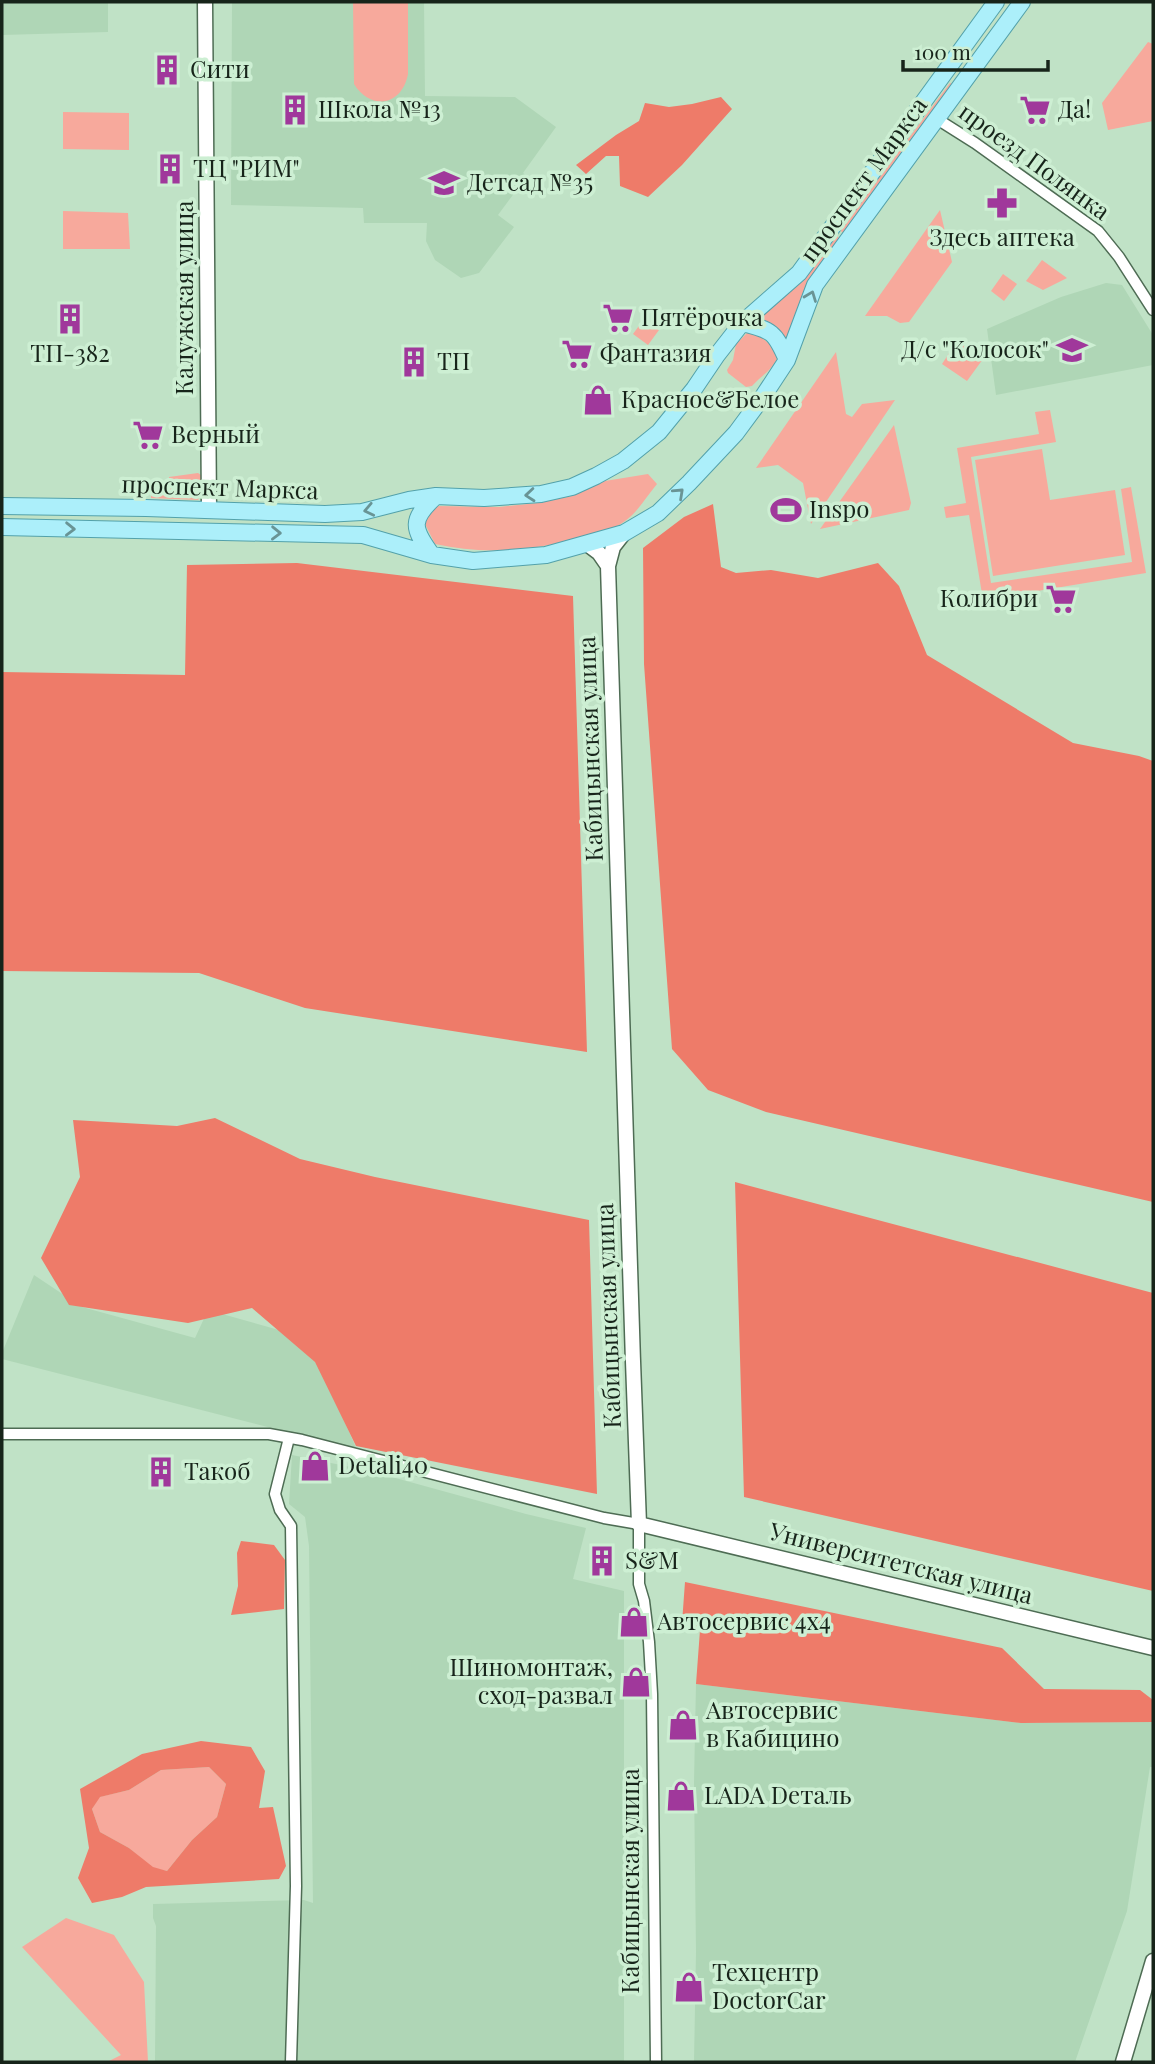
<svg xmlns="http://www.w3.org/2000/svg" width="1155" height="2064" font-family="'Playfair Display',serif">
<style>
.built{fill:#afd6b6}
.green{fill:#f7a99c}
.forest{fill:#ee7b69;fill-rule:evenodd}
.lines{fill:none;stroke-linecap:round;stroke-linejoin:round}
.street-casing{stroke:#4e6c54;stroke-width:13}
.secondary-casing{stroke:#4e6c54;stroke-width:17}
.primary-casing{stroke:#53a1aa;stroke-width:18}
.street{stroke:#fff;stroke-width:10}
.secondary{stroke:#fff;stroke-width:14}
.primary{stroke:#aceffa;stroke-width:16}
.oneway{stroke:#699495}
.labels{text-anchor:middle;stroke-width:7;stroke-linejoin:round;paint-order:stroke}
.poi-label{font-size:24px;fill:#17241a;stroke:#cdefd3;text-anchor:start}
.street-label{font-size:24px;fill:#17241a;stroke:#cdefd3}
</style>
<rect width="100%" height="100%" fill="#c0e2c6"/>
<path class="built" d="M2 2H108V32L2 35Z
M232 2H424L425 96 515 97 556 127 523 173 527 176 498 215 514 227 479 273 461 278 435 260 426 241 427 223H364L363 208 231 205Z
M1106 283 1122 285 1153 335V365L996 395 987 329 1061 297Z
M34 1275 82 1307 195 1338 208 1310 286 1332 321 1368 357 1450 2 1359V1353Z
M292 1455 370 1471 526 1514 586 1528 573 1579 624 1591V2062H155L156 1926 153 1918V1904L304 1900 313 1903 309 1546 305 1517 289 1504Z
M696 1684 1021 1723 1153 1722V1767H1150L1127 1911 1075 2062H694L696 1952 694 1783Z"/>
<path class="green" d="M353 2H408V74C402 106 371 111 354 84Z
M1148 42 1153 44V121L1108 130 1102 103Z
M950 83 952 84 843 233 840 230Z
M63 112 129 113V150L63 149Z
M940 210 952 262 909 322 900 323 887 316H865Z
M63 211 128 213 130 249H63Z
M837 236 839 238 808 284 786 342C780 329 773 322 759 318L803 281Z
M1042 260 1067 278 1043 290 1026 281Z
M1003 274 1017 284 1004 301 991 291Z
M644 319 659 330 648 345 633 334Z
M748 332C764 337 772 343 777 359 771 371 761 376 752 386L746 387 728 373 727 370 733 360 736 344Z
M957 341 983 359 967 381 942 364Z
M836 352 846 414 852 417 862 404 895 400 811 524 803 483 778 465 756 468Z
M1050 410 1056 442 971 457 991 583 1132 562 1121 489 1131 487 1146 573 983 600 969 515 946 518 944 507 966 503 957 448 1039 434 1035 412Z
M894 425 911 503 909 510 820 529Z
M1042 449 1050 500 1115 490 1125 555 993 576 975 460Z
M198 473 201 475C205 483 204 493 198 500L151 498V493L169 486V477Z
M648 474 657 484C647 496 637 513 625 521 615 529 602 531 590 535 538 550 488 556 435 544L425 524 428 511 435 506 499 507 538 503 572 496 605 481Z
M209 1767 226 1784 217 1817 192 1840 167 1871 153 1868 129 1848 100 1832 92 1809 99 1797 129 1790 161 1770Z
M66 1918 114 1935 144 1982 148 2062H107L121 2055 22 1947Z"/>
<path class="forest" d="M721 97 732 109 682 165 648 197 620 186 619 156H606L586 174 576 165 616 135 639 121 645 103 669 107 692 104Z
M713 504 721 567 736 573 771 570 818 578 878 563 899 586 927 655 1073 743 1139 756 1153 761V1202L766 1112 708 1090 672 1049 644 664 643 548 684 517Z
M297 563 573 596 587 1052 305 1008 199 973 2 971V672L185 675 187 565Z
M215 1118 300 1159 375 1177 589 1220 597 1494 356 1446 315 1362 252 1308 188 1323 69 1305 41 1258 80 1177 73 1120 177 1126Z
M735 1182 1153 1293V1591L744 1497Z
M241 1541 274 1545 285 1560 284 1609 231 1615 238 1586 237 1553Z
M685 1582 1002 1648 1044 1689 1140 1690 1153 1700V1722L1021 1723 696 1684 700 1630 682 1623Z
M201 1741 251 1747 265 1771 259 1808 273 1807 286 1866 279 1879 146 1887 122 1897 92 1903 78 1878 89 1848 80 1789 142 1754ZM209 1767 226 1784 217 1817 192 1840 167 1871 153 1867 129 1848 100 1832 92 1809 100 1797 129 1790 161 1770Z"/>
<g class="lines">
<g class="street-casing">
<path id="street" d="M937 119 975 143 1098 231 1119 257 1153 310
M2 1434H269L302 1440 604 1518 639 1524V1584L644 1601 649 1642 652 1694 656 2062
M289 1438 275 1494 280 1510 291 1526 296 1886 291 2062"/>
</g>
<g class="secondary-casing">
<path id="secondary" d="M205 2 209 509
M624 533 613 547 608 566C621 886 626 1205 639 1524L1153 1648
M587 544 599 553 608 566
M1123 2062 1153 1961"/>
</g>
<g class="primary-casing">
<path id="primary" d="M742 323C772 330 775 332 787 360
M2 506 146 508 325 514 362 512 409 500 436 496 484 498 541 494 572 487 596 476 623 461 659 432 694 389 717 355 742 323 799 273 996 2
M2 527 363 535 432 555 473 561 546 555 624 533 658 513 689 483 736 433 764 395 787 360 815 285 1022 2
M432 555C412 528 410 520 436 496"/>
</g>
<use href="#street" class="street"/>
<use href="#secondary" class="secondary"/>
<use href="#primary" class="primary"/>
</g>
<defs><path id="oneway-chevron" d="M-2-3.5L2.5 0L-2 3.5" fill="none" stroke-width="1.6" stroke-linecap="round" stroke-linejoin="round" transform="scale(1.75)"/></defs>
<g class="oneway">
<use href="#oneway-chevron" transform="translate(811 296) rotate(-69)"/>
<use href="#oneway-chevron" transform="translate(679 493) rotate(-43)"/>
<use href="#oneway-chevron" transform="translate(530 495) rotate(175)"/>
<use href="#oneway-chevron" transform="translate(369 510) rotate(168)"/>
<use href="#oneway-chevron" transform="translate(70 529) rotate(1)"/>
<use href="#oneway-chevron" transform="translate(276 533) rotate(1)"/>
</g>
<defs>
<g id="building-bare" transform="scale(2.415)"><path d="M-4-6H4V6H1V3H-1V6H-4ZM-2.5-4.3h1.7v1.8h-1.7ZM.8-4.3h1.7v1.8H.8ZM-2.5-1h1.7V.8h-1.7ZM.8-1h1.7V.8H.8Z" fill="#a0389b" stroke="#cdefd3" stroke-width="2.5" paint-order="stroke"/></g>
<g id="supermarket-bare" transform="scale(2.415)"><path d="M-6-5.5h2.5l.6 2H6L4.5 2H-2.5L-4.4-4H-6ZM-1.5 3.2a1.3 1.3 0 1 0 .1 0ZM3 3.2a1.3 1.3 0 1 0 .1 0Z" fill="#a0389b" stroke="#cdefd3" stroke-width="2.5" paint-order="stroke"/></g>
<g id="school-bare" transform="scale(2.415)"><path d="M0-5L7-2L0 1L-7-2ZM-4 1L0 2.5L4 1V4Q0 6-4 4Z" fill="#a0389b" stroke="#cdefd3" stroke-width="2.5" paint-order="stroke"/></g>
<g id="pharmacy-bare" transform="scale(2.415)"><path d="M-2-6h4v4h4v4h-4v4h-4v-4h-4v-4h4Z" fill="#a0389b" stroke="#cdefd3" stroke-width="2.5" paint-order="stroke"/></g>
<g id="shop-bare" transform="scale(2.415)"><path d="M-5-2.5h2.3a2.7 3.5 0 0 1 5.4 0H5L5.5 6h-11ZM-1.5-2.5h3a1.5 2.3 0 0 0-3 0Z" fill="#a0389b" stroke="#cdefd3" stroke-width="2.5" paint-order="stroke"/></g>
<g id="stadium-bare" transform="scale(2.415)"><path d="M0-5a6.5 5 0 1 0 0 10a6.5 5 0 1 0 0-10ZM-3.5-1.8h7v3.6h-7Z" fill="#a0389b" stroke="#cdefd3" stroke-width="2.5" paint-order="stroke"/></g>
</defs>
<g fill-rule="evenodd">
<use href="#building-bare" x="167" y="70"/>
<use href="#building-bare" x="295" y="110"/>
<use href="#supermarket-bare" x="1035" y="110"/>
<use href="#building-bare" x="170" y="169"/>
<use href="#school-bare" x="444" y="183"/>
<use href="#pharmacy-bare" x="1002" y="203"/>
<use href="#supermarket-bare" x="618" y="318"/>
<use href="#building-bare" x="70" y="319"/>
<use href="#school-bare" x="1072" y="350"/>
<use href="#supermarket-bare" x="577" y="354"/>
<use href="#building-bare" x="414" y="362"/>
<use href="#shop-bare" x="598" y="400"/>
<use href="#supermarket-bare" x="148" y="435"/>
<use href="#stadium-bare" x="786" y="510"/>
<use href="#supermarket-bare" x="1061" y="599"/>
<use href="#shop-bare" x="315" y="1466"/>
<use href="#building-bare" x="161" y="1472"/>
<use href="#building-bare" x="602" y="1561"/>
<use href="#shop-bare" x="634" y="1622"/>
<use href="#shop-bare" x="636" y="1682"/>
<use href="#shop-bare" x="683" y="1725"/>
<use href="#shop-bare" x="681" y="1796"/>
<use href="#shop-bare" x="689" y="1987"/>
</g>
<g class="labels">
<g class="poi-label">
<text x="190" y="78">Сити</text>
<text x="318" y="118">Школа №13</text>
<text x="1058" y="118">Да!</text>
<text x="193" y="177">ТЦ "РИМ"</text>
<text x="467" y="191">Детсад №35</text>
<text x="1002" y="246" text-anchor="middle">Здесь аптека</text>
<text x="641" y="326">Пятёрочка</text>
<text x="1049" y="358" text-anchor="end">Д/с "Колосок"</text>
<text x="70" y="362" text-anchor="middle">ТП-382</text>
<text x="600" y="362">Фантазия</text>
<text x="437" y="370">ТП</text>
<text x="621" y="408">Красное&amp;Белое</text>
<text x="171" y="443">Верный</text>
<text x="809" y="518">Inspo</text>
<text x="1038" y="607" text-anchor="end">Колибри</text>
<text x="338" y="1474">Detali40</text>
<text x="184" y="1480">Такоб</text>
<text x="625" y="1569">S&amp;M</text>
<text x="657" y="1630">Автосервис 4х4</text>
<text x="613" y="1676" text-anchor="end">Шиномонтаж,<tspan x="613" dy="28">сход-развал</tspan></text>
<text x="706" y="1719">Автосервис<tspan x="706" dy="28">в Кабицино</tspan></text>
<text x="704" y="1804">LADA Dеталь</text>
<text x="712" y="1981">Техцентр<tspan x="712" dy="28">DoctorCar</tspan></text>
</g>
<g class="street-label">
<text transform="translate(1034 162) rotate(36)" y="8">проезд Полянка</text>
<text transform="translate(864 180) rotate(-54)" y="8">проспект Маркса</text>
<text transform="translate(185 298) rotate(-90)" y="8">Калужская улица</text>
<text transform="translate(220 488) rotate(2)" y="8">проспект Маркса</text>
<text transform="translate(591 749) rotate(-92)" y="8">Кабицынская улица</text>
<text transform="translate(609 1316) rotate(-92)" y="8">Кабицынская улица</text>
<text transform="translate(901 1564) rotate(14)" y="8">Университетская улица</text>
<text transform="translate(631 1881) rotate(-90)" y="8">Кабицынская улица</text>
</g>
</g>
<rect width="1155" height="2064" fill="none" stroke="#17241a" stroke-width="7"/>
<path d="M903 60v10h145v-10" fill="none" stroke="#17241a" stroke-width="3.5"/>
<text x="914" y="60" font-size="21" fill="#17241a" stroke="#cdefd3" stroke-width="5" paint-order="stroke">100 m</text>
</svg>
